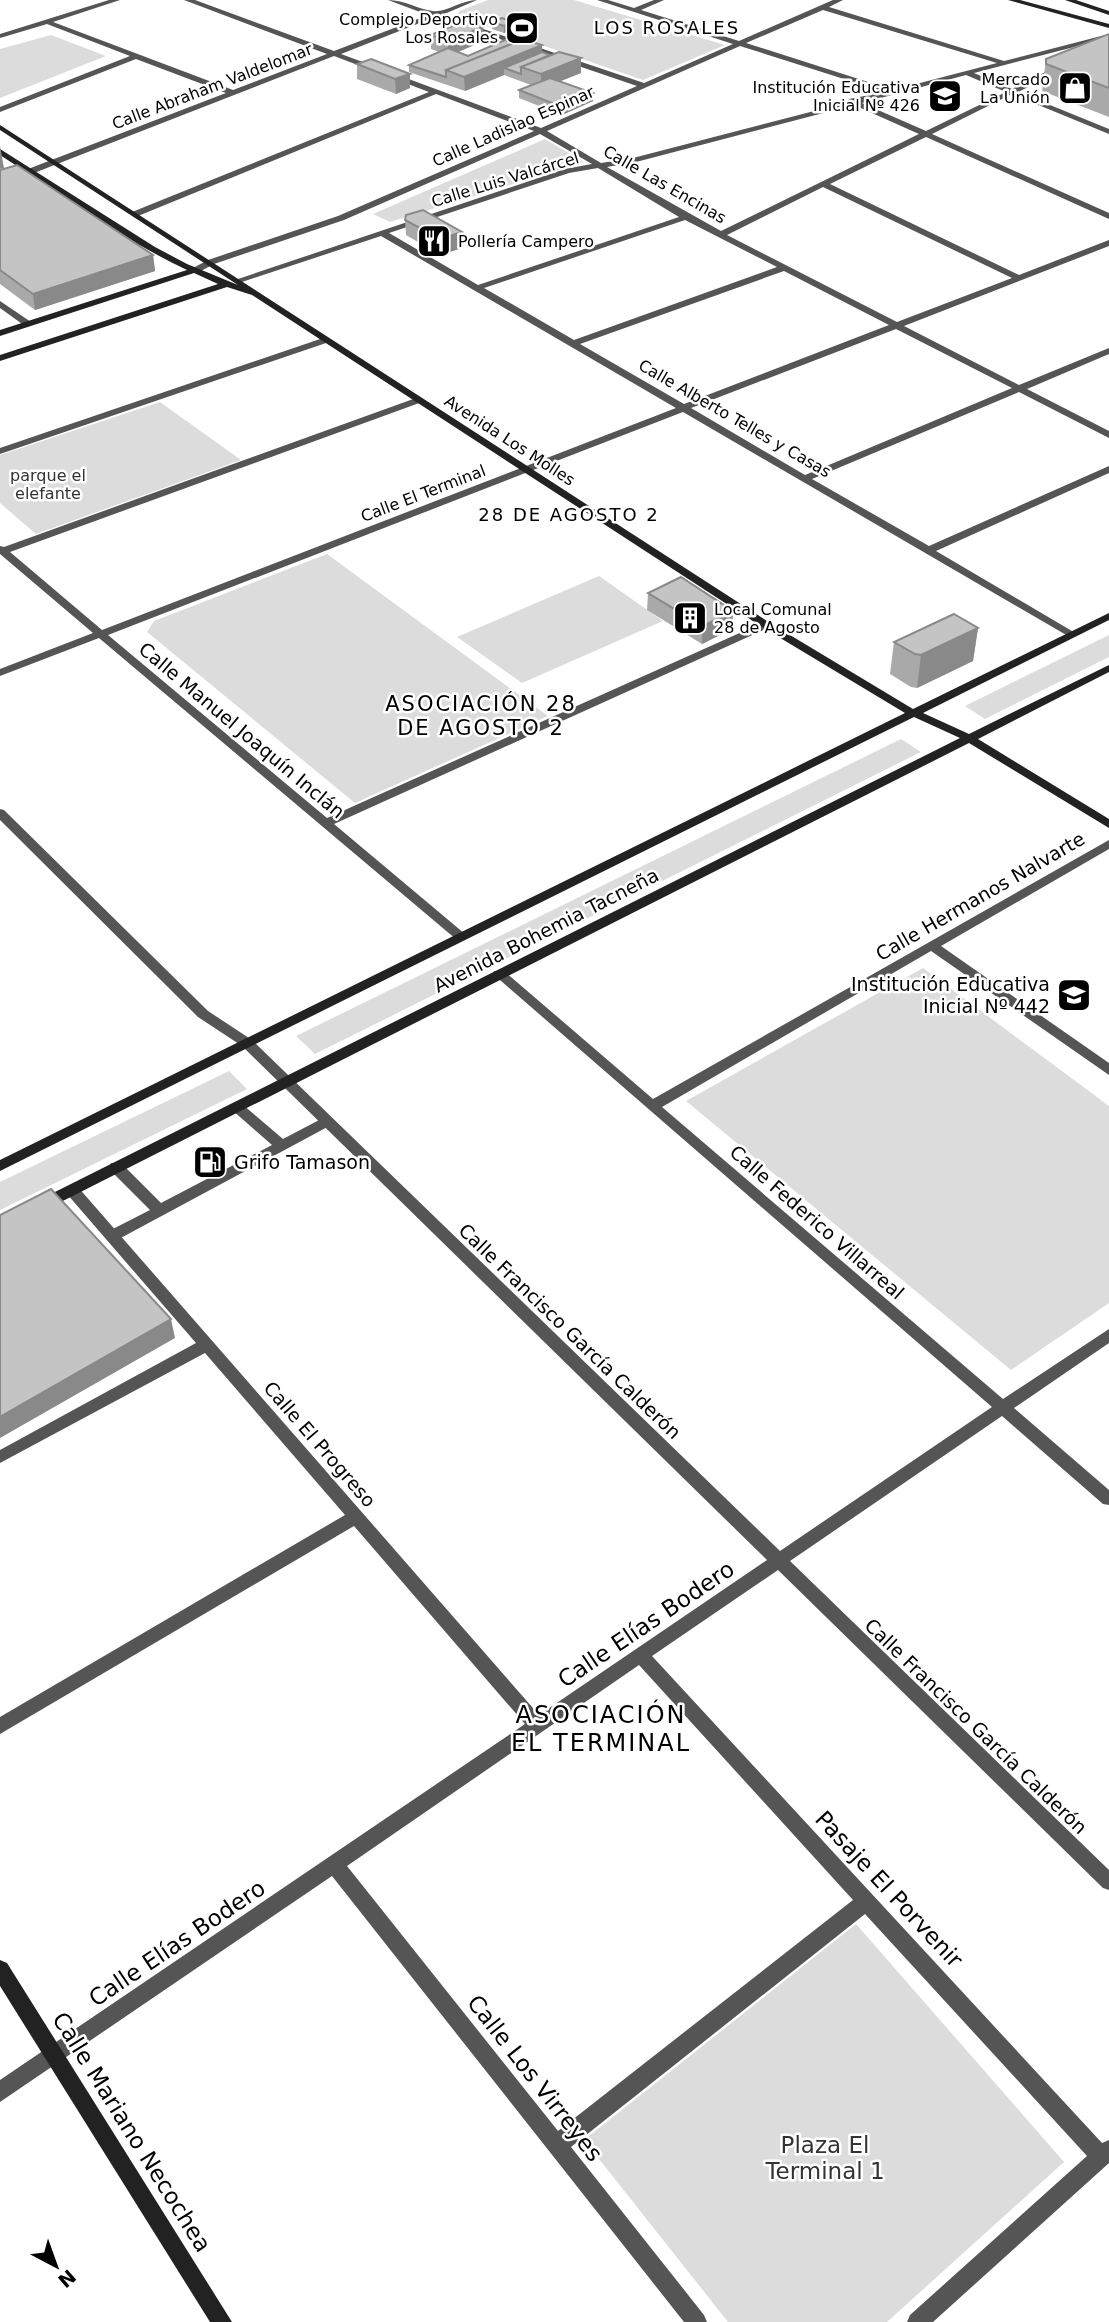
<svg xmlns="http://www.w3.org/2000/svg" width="1109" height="2322" font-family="'DejaVu Sans',sans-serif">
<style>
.green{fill:#dcdcdc}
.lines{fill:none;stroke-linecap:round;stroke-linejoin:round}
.lane{fill:#555;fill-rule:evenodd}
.street{fill:#555;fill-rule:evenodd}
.secondary{fill:#222;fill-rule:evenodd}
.wall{fill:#a9a9a9}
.shaded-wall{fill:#898989}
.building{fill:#c4c4c4;stroke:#898989;stroke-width:2}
.labels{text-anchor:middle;stroke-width:5;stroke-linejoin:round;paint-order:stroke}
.far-poi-label{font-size:16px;fill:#000;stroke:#fff;text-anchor:end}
.far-street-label{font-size:16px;fill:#000;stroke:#fff}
.far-park-label{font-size:16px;fill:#333;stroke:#fff}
.far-neighbourhood-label{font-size:18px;letter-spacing:2px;fill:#000;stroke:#fff}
.street-label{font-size:19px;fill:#000;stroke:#fff}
.poi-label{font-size:19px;fill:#000;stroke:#fff;text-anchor:end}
.neighbourhood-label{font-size:21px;letter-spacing:2px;fill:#000;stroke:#fff}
.near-street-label{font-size:23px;fill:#000;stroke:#fff}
.near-park-label{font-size:23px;fill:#333;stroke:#fff}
.near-neighbourhood-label{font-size:24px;letter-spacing:2px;fill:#000;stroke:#fff}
</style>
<rect width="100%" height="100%" fill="#fff"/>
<path class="green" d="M488 0H574L725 45 643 80 457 16 459 11Z
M51 35 106 56 0 98V49Z
M545 139 584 162 390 222 373 214Z
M160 402 241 460 36 534 0 503V455Z
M327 554 548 716 355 803 147 632 154 621Z
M599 576 663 621 522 683 457 637Z
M1109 635V657L985 719 965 706Z
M901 739 921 752 315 1054 296 1036Z
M923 968 1109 1106V1303L1011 1370 686 1101Z
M229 1071 247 1089 0 1210V1182Z
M856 1924 1064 2162 887 2322H728L584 2140Z"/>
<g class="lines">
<path class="lane" d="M237 1102 242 1104 283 1139 323 1118 328 1116 335 1121 333 1124 117 1240H107L105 1236 107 1232 150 1210 111 1171 109 1167 111 1163H121L161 1203 272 1145 232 1110 230 1107 232 1104Z"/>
<path class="street" d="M109 0H120L53 22 233 90 327 54 184 0H195L334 51 428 15 388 0C405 0 417 9 433 11 445 13 462 0 477 0L442 15 644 83 733 44 597 0H608L634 8 654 0H664L641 10 739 41 833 0H843L829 7 1004 61 1109 34V38L974 73 1012 89 1055 67H1061V71L1018 92 1109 129V134L1012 94 932 134 1109 213V219L926 137 830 184 1019 275 1109 240V246L904 326 1019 385 1109 348V354L1027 389 1109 431V438L1019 392 812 479 929 546 1109 466V473L936 551 1077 634 1072 637 1068 636 683 412 108 635 327 818 762 623H770V627L334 824 465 934 467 937 461 941 457 940 99 638 0 676V669L93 633 0 554V546L4 547 416 398H422V402L10 552 102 630 676 408 381 236 242 282 235 280 565 169 592 164 540 134 344 220 214 264 199 272H193V268L208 260 338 216 534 131 436 94 138 216H132V212L429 92 334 56 34 173 0 182V177L28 169 226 93 136 59 0 112V107L130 56 47 24 0 38V34ZM823 10 997 63 893 90 746 43ZM435 17 637 86 541 128 341 54ZM740 46 885 92 849 99V102L633 158 601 163 547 131ZM966 75 1006 92 926 131 862 103ZM854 105 919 134 721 231 607 167 636 162ZM598 168 679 217 478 285 389 233 569 173ZM823 187 1012 278 897 322 727 235ZM685 220 777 267 574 340 484 288ZM784 271 889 325 684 404 580 344ZM896 329 1012 388 805 475 691 408Z
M0 301 31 322V326H25L0 308Z
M326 337 331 340 329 342 0 454V448Z
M0 809 4 810 208 1011 252 1040 780 1551 992 1407 493 974 494 971H504L653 1099 1109 840V849L941 946 1109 1063V1075L931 951 662 1107 1003 1399 1109 1329V1343L1014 1408 1109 1490V1505L1103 1504 1002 1416 790 1561 1109 1870V1890L1103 1888 778 1570 652 1656 1102 2143 1109 2140V2163L933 2322H907L910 2315 1087 2156 865 1914 571 2147 704 2315 707 2322H684L332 1876 0 2102V2080L525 1724 354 1526 0 1734V1717L345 1515 205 1353 0 1463V1450L196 1343 67 1194 65 1190 67 1186H77L539 1715 767 1560 242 1046 198 1017 0 820ZM639 1665 853 1900 558 2131 347 1866Z"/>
<path class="secondary" d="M1008 0H1020L1109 24V28Z
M1065 0H1076L1109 11V15Z
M0 125 770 623 913 709 1109 613V620L923 713 969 734 1109 665V672L978 739 1109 819V828L969 743 47 1209H37L35 1205 37 1201 960 738 914 717 0 1171V1160L905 713 762 627 252 295 227 287 0 361V355L218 284 194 273 0 336V330L187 270C121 239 61 194 0 155V149L155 247 187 264 238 285 0 130Z
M0 1960 7 1963 232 2322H210L0 1986Z"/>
</g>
<path class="wall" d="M492 22 513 30 504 33 492 29Z
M483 27 484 41 458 52 468 56 542 52 581 73 560 81 593 93V101L562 115 519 98V90L531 85 504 75 465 91 409 72V65L439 52 431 49V35Z
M1109 34V117L1042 91 1046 59Z
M357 64 410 74V88L396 94 357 79Z
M0 170 153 255 155 271 35 310 0 284Z
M405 220 462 232V248L440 255 406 235Z
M648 593 733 611 732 629 702 644 647 610Z
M978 628 973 661 917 688 911 687 890 674 894 642Z"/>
<path class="shaded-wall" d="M513 22V30L504 33V26Z
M483 27 484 41 448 56V41Z
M542 45V59L504 68V75L465 91 464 77Z
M581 58V73L541 89V74Z
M410 74V88L396 94 395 79Z
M593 93V101L562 115V107Z
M0 146 4 168 0 169Z
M462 232V248L440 255V239Z
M153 255 155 271 35 310 33 294Z
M733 611 732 629 702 644 703 626Z
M978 628 973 661 917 688 921 655Z
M171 1319 175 1338 0 1438V1417Z"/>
<path class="building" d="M502 18 513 22 504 26 492 22Z
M466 20 483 27 448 41 431 35Z
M1109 34V88L1046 64V59Z
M523 39 542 45 464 77 446 70Z
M505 40 514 43 446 70V77L409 65 448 48 468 56Z
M542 52 550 55 521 67V74L504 68Z
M559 52 581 58 541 74 521 67Z
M371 59 410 74 395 79 357 64Z
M550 78 593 93 562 107 519 90Z
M17 165 153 255 33 294 0 270V170Z
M423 210 462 232 440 239 405 220 406 215Z
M681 577 733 611 703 626 648 593Z
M954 614 978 628 921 655 915 654 894 642Z
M51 1189 171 1319 0 1417V1215Z"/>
<defs>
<g id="stadium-square" transform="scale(1.75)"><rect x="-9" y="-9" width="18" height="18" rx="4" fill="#000" stroke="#fff"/><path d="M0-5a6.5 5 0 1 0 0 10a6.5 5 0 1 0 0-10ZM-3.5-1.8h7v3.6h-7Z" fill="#fff"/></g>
<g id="shop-square" transform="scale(1.75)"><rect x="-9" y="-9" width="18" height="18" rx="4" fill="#000" stroke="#fff"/><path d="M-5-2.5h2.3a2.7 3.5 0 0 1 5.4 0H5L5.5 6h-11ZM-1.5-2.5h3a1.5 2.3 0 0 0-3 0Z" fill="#fff"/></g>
<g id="school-square" transform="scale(1.75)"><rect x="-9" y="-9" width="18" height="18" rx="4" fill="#000" stroke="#fff"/><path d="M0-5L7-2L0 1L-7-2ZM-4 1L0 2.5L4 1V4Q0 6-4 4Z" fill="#fff"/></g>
<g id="restaurant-square" transform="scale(1.75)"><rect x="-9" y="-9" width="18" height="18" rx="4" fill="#000" stroke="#fff"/><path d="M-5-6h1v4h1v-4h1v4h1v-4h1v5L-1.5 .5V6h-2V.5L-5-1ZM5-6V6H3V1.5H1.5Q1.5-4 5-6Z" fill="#fff"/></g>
<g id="building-square" transform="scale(1.75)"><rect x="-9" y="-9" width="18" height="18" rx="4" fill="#000" stroke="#fff"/><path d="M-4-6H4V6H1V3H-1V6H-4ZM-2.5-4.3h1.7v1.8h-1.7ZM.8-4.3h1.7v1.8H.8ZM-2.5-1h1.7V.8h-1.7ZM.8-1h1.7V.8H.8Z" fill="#fff"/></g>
<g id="fuel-square" transform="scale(1.75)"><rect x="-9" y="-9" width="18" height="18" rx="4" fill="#000" stroke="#fff"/><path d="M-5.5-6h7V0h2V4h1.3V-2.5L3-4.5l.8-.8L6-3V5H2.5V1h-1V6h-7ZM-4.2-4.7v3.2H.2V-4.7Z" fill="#fff"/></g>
</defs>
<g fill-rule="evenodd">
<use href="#stadium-square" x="522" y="28"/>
<use href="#shop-square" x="1075" y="88"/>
<use href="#school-square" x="945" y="96"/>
<use href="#restaurant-square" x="434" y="241"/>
<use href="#building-square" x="690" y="618"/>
<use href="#school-square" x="1074" y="995"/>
<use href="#fuel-square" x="210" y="1162"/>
</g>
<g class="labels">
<g class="far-poi-label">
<text x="498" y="25">Complejo Deportivo<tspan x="498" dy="18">Los Rosales</tspan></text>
<text x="1050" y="85">Mercado<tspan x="1050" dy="18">La Unión</tspan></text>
<text x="920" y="93">Institución Educativa<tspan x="920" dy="18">Inicial Nº 426</tspan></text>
<text x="458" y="247" text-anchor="start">Pollería Campero</text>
<text x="714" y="615" text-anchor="start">Local Comunal<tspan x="714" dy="18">28 de Agosto</tspan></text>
</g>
<g class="far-street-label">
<text transform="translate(212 86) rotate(-21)" y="6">Calle Abraham Valdelomar</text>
<text transform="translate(513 126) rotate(-24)" y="6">Calle Ladislao Espinar</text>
<text transform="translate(505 179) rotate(-17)" y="6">Calle Luis Valcárcel</text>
<text transform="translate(665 184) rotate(30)" y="6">Calle Las Encinas</text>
<text transform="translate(735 418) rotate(30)" y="6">Calle Alberto Telles y Casas</text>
<text transform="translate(510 440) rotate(33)" y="6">Avenida Los Molles</text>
<text transform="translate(423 493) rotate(-21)" y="6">Calle El Terminal</text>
</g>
<g class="far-park-label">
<text x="48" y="481">parque el<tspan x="48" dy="18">elefante</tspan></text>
</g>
<g class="far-neighbourhood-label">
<text x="667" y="34">LOS ROSALES</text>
<text x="569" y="521">28 DE AGOSTO 2</text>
</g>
<g class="street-label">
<text transform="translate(242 730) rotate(40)" y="7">Calle Manuel Joaquín Inclán</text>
<text transform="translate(980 896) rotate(-30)" y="7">Calle Hermanos Nalvarte</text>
<text transform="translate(546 930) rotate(-27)" y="7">Avenida Bohemia Tacneña</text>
<text transform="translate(817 1222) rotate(41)" y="7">Calle Federico Villarreal</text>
<text transform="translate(570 1331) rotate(44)" y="7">Calle Francisco García Calderón</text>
<text transform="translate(320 1444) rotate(49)" y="7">Calle El Progreso</text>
<text transform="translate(976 1726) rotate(44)" y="7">Calle Francisco García Calderón</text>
</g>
<g class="poi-label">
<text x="1050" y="991">Institución Educativa<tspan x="1050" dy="22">Inicial Nº 442</tspan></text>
<text x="234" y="1169" text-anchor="start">Grifo Tamason</text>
</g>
<g class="neighbourhood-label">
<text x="481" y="711">ASOCIACIÓN 28<tspan x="481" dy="24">DE AGOSTO 2</tspan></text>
</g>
<g class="near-street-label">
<text transform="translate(646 1624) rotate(-34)" y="8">Calle Elías Bodero</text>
<text transform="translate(889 1889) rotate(47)" y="8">Pasaje El Porvenir</text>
<text transform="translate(177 1943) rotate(-34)" y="8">Calle Elías Bodero</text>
<text transform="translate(535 2078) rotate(52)" y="8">Calle Los Virreyes</text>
<text transform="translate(132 2132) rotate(58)" y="8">Calle Mariano Necochea</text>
</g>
<g class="near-park-label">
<text x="825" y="2153">Plaza El<tspan x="825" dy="26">Terminal 1</tspan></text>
</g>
<g class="near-neighbourhood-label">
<text x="601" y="1723">ASOCIACIÓN<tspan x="601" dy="28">EL TERMINAL</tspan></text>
</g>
</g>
<g transform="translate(56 2266) rotate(139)" stroke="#ffffff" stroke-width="5" paint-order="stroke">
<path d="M0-5L12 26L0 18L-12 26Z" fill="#000000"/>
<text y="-10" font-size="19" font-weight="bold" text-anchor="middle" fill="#000000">N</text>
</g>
</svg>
